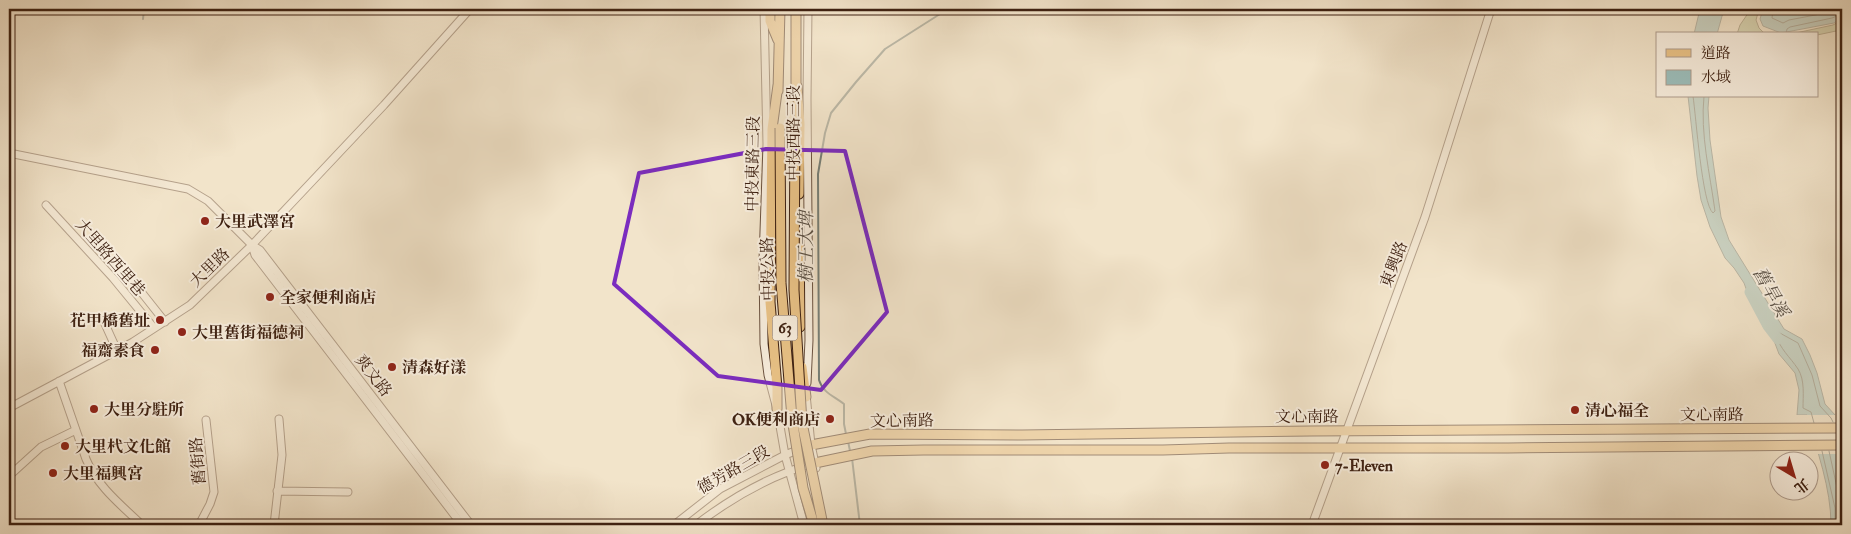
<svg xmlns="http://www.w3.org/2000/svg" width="1851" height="534" font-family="'IM FELL Double Pica','Noto Serif TC',serif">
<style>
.green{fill:#bbc497;stroke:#7c7254}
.water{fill:#9cbebb;stroke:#767f77}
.pier{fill:#f2e4cb}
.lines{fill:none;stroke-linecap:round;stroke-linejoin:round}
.shore{stroke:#6d7066;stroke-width:1}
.stream{stroke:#767f77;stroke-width:2}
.river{stroke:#9cbebb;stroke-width:11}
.minor-casing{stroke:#6b5240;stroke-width:9}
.major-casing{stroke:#3e2112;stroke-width:11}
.minor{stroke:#f7eddd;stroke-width:7}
.major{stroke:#e9c286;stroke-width:9}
.major-bridge-casing{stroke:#3e2112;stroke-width:11;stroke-linecap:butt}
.major-bridge{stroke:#e9c286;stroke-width:9}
.marked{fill:none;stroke:#7b2cbf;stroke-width:4;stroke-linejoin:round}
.poi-dot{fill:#8f2418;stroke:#f7eddd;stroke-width:2}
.labels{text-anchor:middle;stroke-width:4;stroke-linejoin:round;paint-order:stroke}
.shield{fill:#f7eddd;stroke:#765e4f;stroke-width:1}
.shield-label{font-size:15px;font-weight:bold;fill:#3e2112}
.street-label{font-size:16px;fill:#3e2112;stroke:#f7eddd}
.poi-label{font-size:16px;font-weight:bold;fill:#3e2112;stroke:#f7eddd;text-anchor:start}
.water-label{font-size:18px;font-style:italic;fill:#5a5045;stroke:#f7eddd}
</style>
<rect width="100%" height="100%" fill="#f2e4cb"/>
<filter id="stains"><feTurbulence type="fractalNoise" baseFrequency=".004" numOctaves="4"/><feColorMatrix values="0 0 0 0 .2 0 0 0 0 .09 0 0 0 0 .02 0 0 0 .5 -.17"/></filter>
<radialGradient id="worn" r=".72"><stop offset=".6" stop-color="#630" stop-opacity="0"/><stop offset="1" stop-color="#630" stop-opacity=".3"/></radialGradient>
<path class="green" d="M1751 9H1759L1756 20 1759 28 1765 34H1737L1740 25Z
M1842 20V29L1841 30 1817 35V34H1791L1833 25Z"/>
<path class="water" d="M1700 9H1724L1717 34H1694Z
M1763 9H1842V18L1834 23 1781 33 1763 26 1760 19Z
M1688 96H1709L1708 108 1710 140 1721 217 1729 240 1784 329 1802 339 1810 355 1817 373 1825 404 1836 416 1842 444V525H1831C1831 488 1817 451 1807 415H1797L1799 390 1795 373 1779 354 1764 314 1748 294 1744 283 1734 268 1725 258 1710 227 1701 200 1697 176Z"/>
<path class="pier" d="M1797 415H1839L1842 432V454H1815L1805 418 1797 417Z"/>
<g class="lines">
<path class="shore" d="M1773 9 1772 18 1783 23 1789 20 1831 12 1836 9
M1786 34 1787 29 1790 27 1832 18 1842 14
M1693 96C1696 116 1702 204 1713 213L1715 211C1710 174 1700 134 1704 96
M1814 423 1811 412 1803 408C1803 396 1805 380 1798 369 1790 357 1780 349 1776 335L1778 332 1798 343 1812 375 1820 406 1831 418 1833 422
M1822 451 1835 508V525
M1829 451 1841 506 1842 525"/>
<path class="stream" d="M143 19 144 9
M846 434 844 424V404C834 396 823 393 819 380L818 174 825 133 831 113 856 82 885 49 940 14 944 9
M848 441 850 451
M852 458 860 525"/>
<path class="river" d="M1750 292 1768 326 1778 339"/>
<g class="minor-casing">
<path id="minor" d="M764 9 767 144 763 261 764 344 768 375 777 409 785 455 804 525
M9 153 188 189 208 201 252 245 260 250 471 525
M46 205 113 278 154 328
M252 245 255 255 462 525
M123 269 165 322
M105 324 115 346 113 352
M59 381 86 459C97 486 121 505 142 525
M807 383 809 340 807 99 808 9
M806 394 811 445 816 468
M9 408 133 342 190 305 252 245 384 105 470 9
M9 476 41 447 76 430
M277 491 348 492
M199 525 210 504 214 492 206 420
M274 525 282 455 279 419
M674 525 720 489 785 455 810 445
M696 525C731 498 772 475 814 463
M1312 525 1425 217 1491 9"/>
</g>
<g class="major-casing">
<path id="major" d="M770 9V21L778 40
M796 9V91
M797 86 800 124 799 194
M778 91 780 9
M799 235 800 327
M802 367 806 397
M777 409V388L770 302 772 129 778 85
M811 445 870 434 1022 435 1311 431 1842 428
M815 463 872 451 924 450H1163L1229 448H1508L1842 445"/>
</g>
<use href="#minor" class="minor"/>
<use href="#major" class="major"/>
<g class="major-bridge-casing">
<path id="major-bridge" d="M780 128 781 283 792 418 803 488 814 525
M795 129 794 290 802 423 823 525"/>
</g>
<use href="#major-bridge" class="major-bridge"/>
</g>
<path d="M0 0H1851V534H0ZM766 149 845 151 887 312 821 390 718 376 614 284 639 173Z" fill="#f2e4cb" fill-opacity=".55" fill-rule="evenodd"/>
<path class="marked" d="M766 149 845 151 887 312 821 390 718 376 614 284 639 173Z"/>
<g class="poi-dot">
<circle cx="205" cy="221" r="5"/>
<circle cx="270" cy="297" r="5"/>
<circle cx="160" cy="320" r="5"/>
<circle cx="182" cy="332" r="5"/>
<circle cx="155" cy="350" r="5"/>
<circle cx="392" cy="367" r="5"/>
<circle cx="94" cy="409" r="5"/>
<circle cx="1575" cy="410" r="5"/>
<circle cx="830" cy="419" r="5"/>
<circle cx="65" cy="446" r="5"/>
<circle cx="1325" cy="465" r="5"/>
<circle cx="53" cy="473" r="5"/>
</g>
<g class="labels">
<rect class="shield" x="772.5" y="315.5" width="25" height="25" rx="4"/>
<g class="shield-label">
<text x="785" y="333">63</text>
</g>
<g class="street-label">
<text transform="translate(793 133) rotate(-90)" y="6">中投西路三段</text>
<text transform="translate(752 164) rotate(-89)" y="6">中投東路三段</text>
<text transform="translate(111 257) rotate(49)" y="6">大里路西里巷</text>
<text transform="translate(1393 264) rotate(-69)" y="6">東興路</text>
<text transform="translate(209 267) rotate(-44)" y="6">大里路</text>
<text transform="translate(767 269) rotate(-92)" y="6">中投公路</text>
<text transform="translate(374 375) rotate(52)" y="6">爽文路</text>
<text x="1712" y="420">文心南路</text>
<text x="1307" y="422">文心南路</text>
<text transform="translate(902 420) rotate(-1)" y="6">文心南路</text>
<text transform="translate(197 461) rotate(-95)" y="6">舊街路</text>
<text transform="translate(733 469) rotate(-30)" y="6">德芳路三段</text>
</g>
<g class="poi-label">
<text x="215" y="227">大里武澤宮</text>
<text x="280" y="303">全家便利商店</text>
<text x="150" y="326" text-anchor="end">花甲橋舊址</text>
<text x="192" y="338">大里舊街福德祠</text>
<text x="145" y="356" text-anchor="end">福齋素食</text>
<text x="402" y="373">清森好漾</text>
<text x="104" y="415">大里分駐所</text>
<text x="1585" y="416">清心福全</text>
<text x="820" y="425" text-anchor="end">OK便利商店</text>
<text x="75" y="452">大里杙文化館</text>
<text x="1335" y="471">7-Eleven</text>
<text x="63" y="479">大里福興宮</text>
</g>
<g class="water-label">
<text transform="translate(806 247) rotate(-90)" y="6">樹王大埤</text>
<text transform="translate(1771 292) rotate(61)" y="6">舊旱溪</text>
</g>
</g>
<rect width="1851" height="534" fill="none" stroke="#f2e4cb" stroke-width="30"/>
<rect x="10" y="10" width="1831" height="514" fill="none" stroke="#3e2112" stroke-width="2.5"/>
<rect x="15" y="15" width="1821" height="504" fill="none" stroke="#3e2112"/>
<rect x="1656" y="32" width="162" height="65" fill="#f7eddd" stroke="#ad9b8c"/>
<rect x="1666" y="49" width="25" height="8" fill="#e9c286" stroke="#ad9b8c"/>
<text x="1701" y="58" font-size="15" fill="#3e2112">道路</text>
<rect x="1666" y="70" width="25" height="15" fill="#9cbebb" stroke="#ad9b8c"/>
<text x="1701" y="82" font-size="15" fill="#3e2112">水域</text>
<g transform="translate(1794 476) rotate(142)"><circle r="24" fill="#f7eddd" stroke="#ad9b8c"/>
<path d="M0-4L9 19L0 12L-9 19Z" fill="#8f2418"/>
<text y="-8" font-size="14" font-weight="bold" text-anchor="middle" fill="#3e2112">北</text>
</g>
<rect width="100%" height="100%" filter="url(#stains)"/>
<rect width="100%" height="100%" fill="url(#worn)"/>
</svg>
